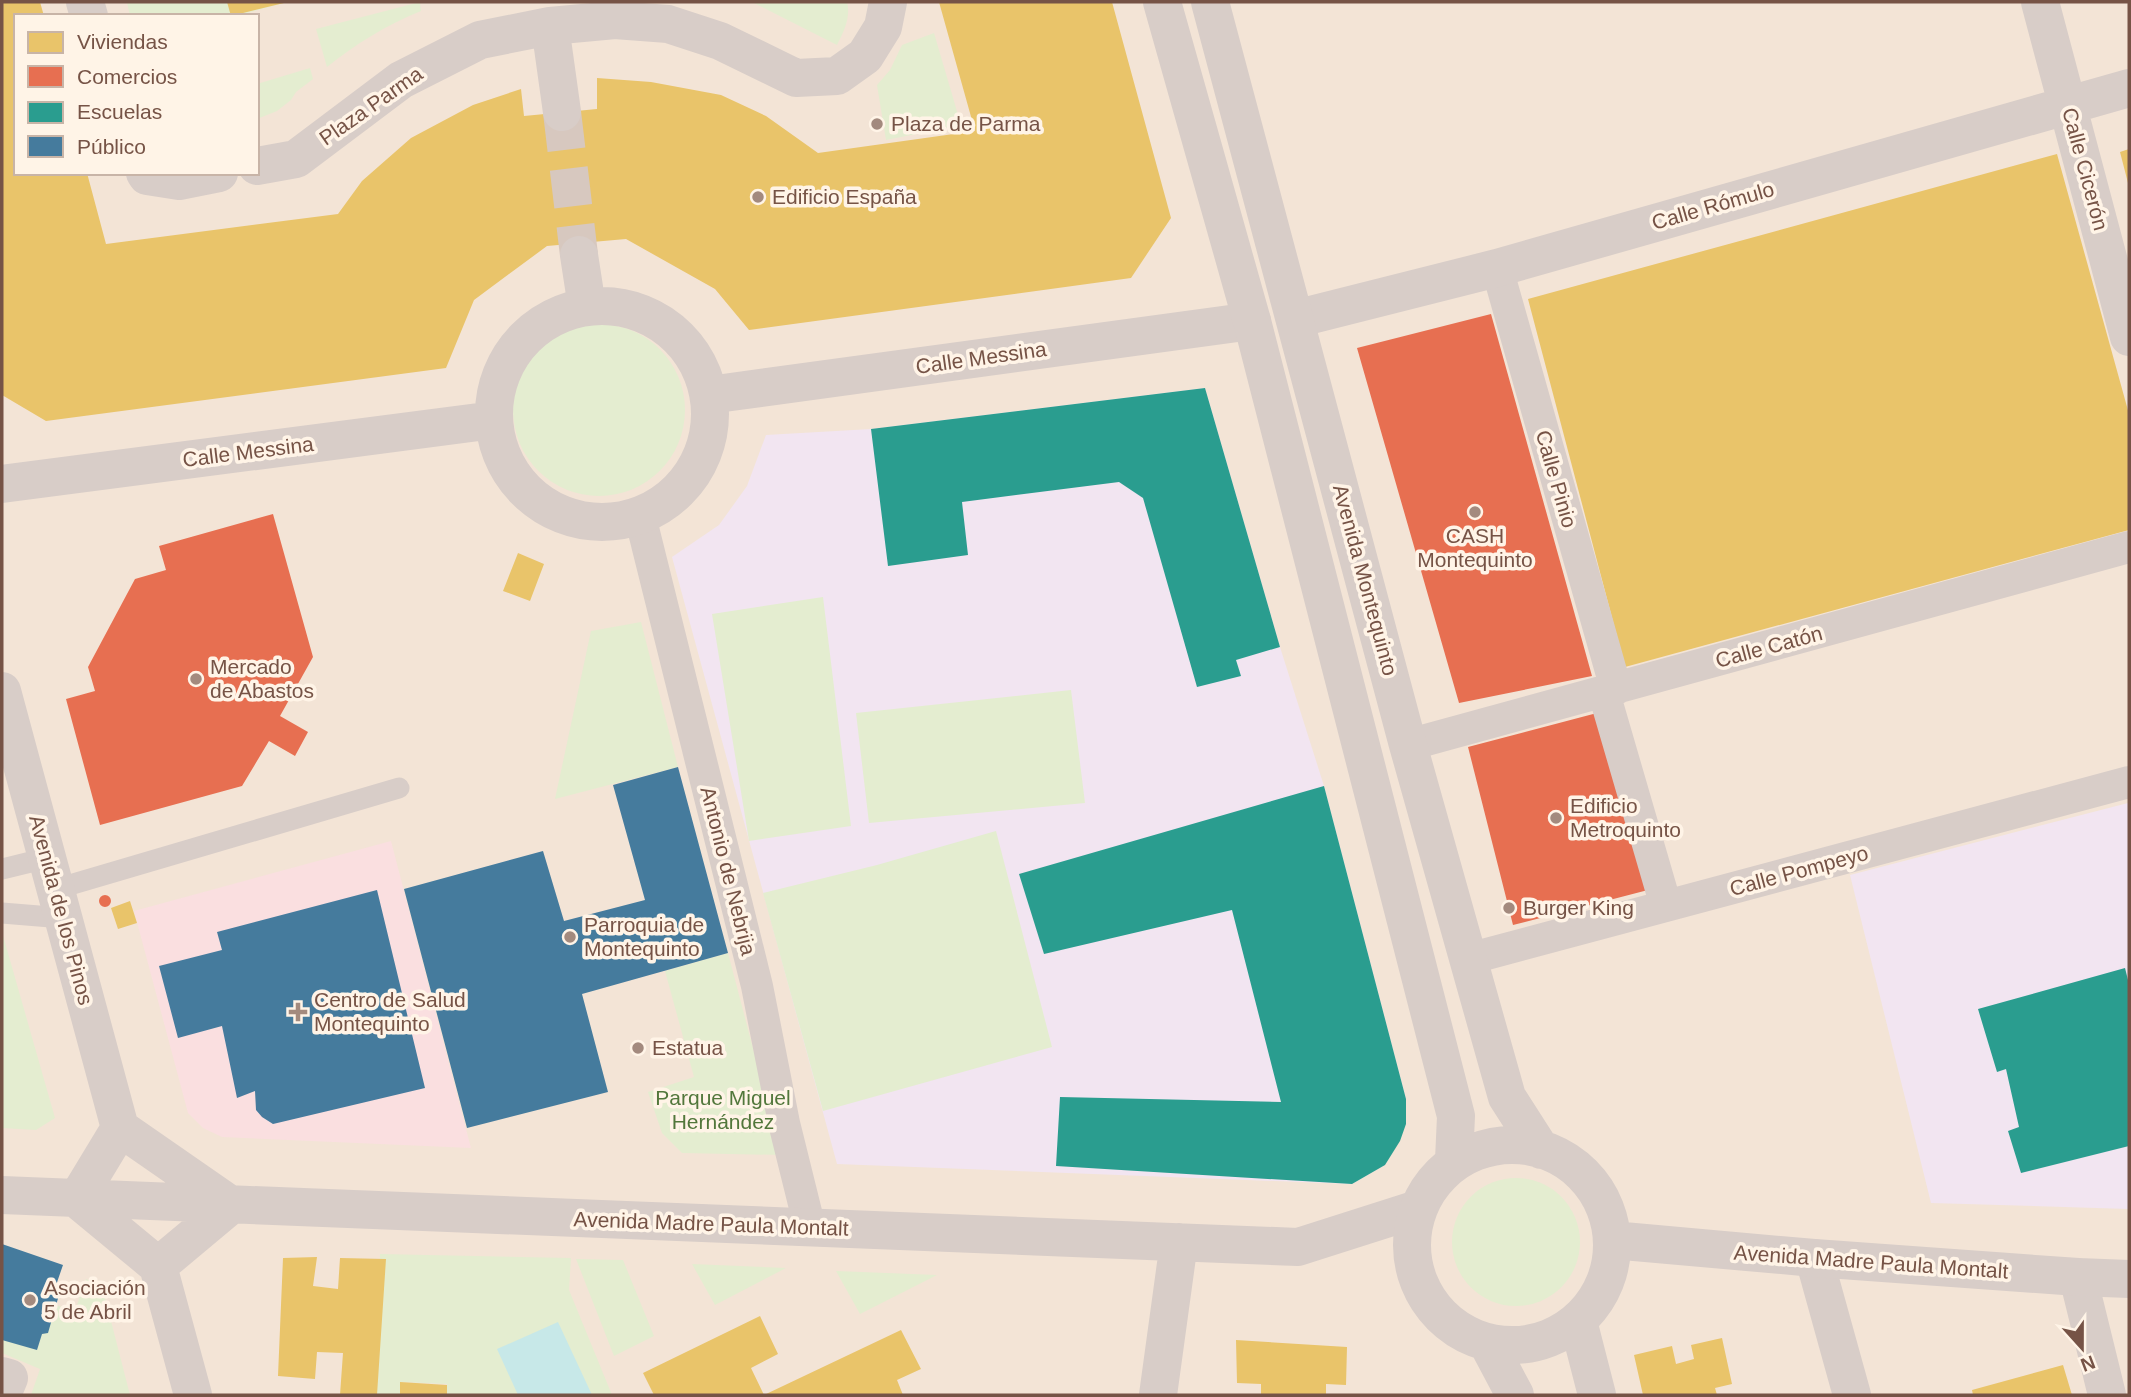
<svg xmlns="http://www.w3.org/2000/svg" width="2131" height="1397" font-family="Helvetica,sans-serif">
<style>
.residential{fill:#f3e4d6;fill-rule:evenodd}
.education{fill:#f2e5f1}
.medical{fill:#fadfe0}
.green{fill:#e4edd0}
.water{fill:#c7e8e8}
.homes{fill:#e9c46a}
.shops{fill:#e76f51}
.schools{fill:#2a9d8f}
.public{fill:#457b9d}
.lines{fill:none;stroke-linecap:round;stroke-linejoin:round}
.minor-tunnel{stroke:#d7c8bf;stroke-width:38;stroke-dasharray:38 19;stroke-linecap:butt}
.service{stroke:#d8cdc8;stroke-width:21}
.pedestrian{stroke:#d8cdc8;stroke-width:32}
.minor{stroke:#d8cdc8;stroke-width:38}
.tertiary{stroke:#d8cdc8;stroke-width:38}
.poi-dot{fill:#a38a7e;stroke:#fff4e7;stroke-width:2.5}
.labels{text-anchor:middle;stroke-width:7;stroke-linejoin:round;paint-order:stroke}
.street-label{font-size:21px;fill:#765346;stroke:#fff4e7}
.poi-label{font-size:21px;fill:#765346;stroke:#fff4e7;text-anchor:start}
.park-label{font-size:21px;fill:#52773b;stroke:#fff4e7}
</style>
<rect width="100%" height="100%" fill="#f7efe7"/>
<path class="residential" d="M2 2H2129V1395H2ZM16 16H257V173H16Z"/>
<path class="education" d="M1205 388 1280 647 1324 786 1406 1099V1124L1385 1165 1352 1184 837 1164 672 557 719 525 747 486 766 435 871 429Z
M2128 803 2129 811V1209L1931 1203 1850 875Z"/>
<path class="medical" d="M391 841 471 1148 222 1137 203 1128 188 1113 134 911Z"/>
<path class="green" d="M127 2H287L236 16H130Z
M420 2 421 11C386 25 356 44 327 67L316 29Z
M752 2H847C851 17 844 31 837 45Z
M934 33 961 125 886 140 877 85 890 70 902 45Z
M310 68 313 79 296 92 291 100 277 111 257 119V84Z
M513 410a86 86 0 1 1 172 0a86 86 0 1 1-172 0Z
M823 597 851 826 749 841 712 614Z
M641 622 678 767 555 799 591 631Z
M1071 690 1085 803 869 823 856 713Z
M996 831 1052 1047 823 1111 763 893 877 865Z
M2 932 55 1118 36 1130 2 1128Z
M728 953 781 1155 682 1153 662 1133 648 1092 694 1077 665 971Z
M1452 1242a64 64 0 1 1 128 0a64 64 0 1 1-128 0Z
M380 1254 571 1258 569 1290 612 1395H447V1384L400 1382V1395H376Z
M576 1259 623 1260 654 1336 614 1356Z
M692 1264 786 1268 715 1305Z
M836 1271 937 1275 860 1314Z
M86 1279 102 1286 130 1395H31L40 1369 2 1353V1298L56 1305 75 1311Z"/>
<path class="water" d="M558 1322 592 1395H518L497 1349Z"/>
<path class="homes" d="M2 2H40L44 16H16V173H87L106 244 338 214 362 181 411 138 473 105 521 89 524 116 597 109V78L651 82 721 95 766 116 818 153 975 131 939 2H1112L1171 218 1131 278 749 330 715 289 626 239 547 246 474 300 446 368 46 421 2 395Z
M227 2H284V3L231 16Z
M2129 149V182L2128 183 2120 152Z
M2057 154 2129 414V530L1625 667 1528 299Z
M518 553 544 564 530 601 503 591Z
M130 901 137 923 118 929 111 908Z
M317 1257 313 1286 338 1289 340 1258 386 1259 377 1395H340L343 1353 317 1352 315 1379 278 1376 283 1258Z
M760 1316 778 1354 751 1368 764 1395 901 1330 921 1369 897 1380 903 1395H654L643 1373Z
M1722 1338 1732 1384 1715 1388 1717 1395H1643L1634 1355 1672 1346 1676 1364 1694 1359 1691 1345Z
M1236 1340 1347 1347 1346 1385 1326 1384V1395H1261V1384L1237 1383Z
M2063 1365 2072 1395H1973L1972 1390Z
M400 1382 447 1385V1395H400Z"/>
<path class="shops" d="M1491 314 1592 676 1459 703 1357 348Z
M273 514 313 657 280 716 308 732 295 756 269 741 242 786 100 825 66 699 95 691 88 667 135 579 166 570 159 546Z
M1597 713 1648 890 1513 925 1468 747Z
M99 901a6 6 0 1 1 12 0a6 6 0 1 1-12 0Z"/>
<path class="schools" d="M1205 388 1280 647 1236 660 1241 676 1197 687 1143 498 1119 482 962 502 968 555 888 566 871 429Z
M1324 786 1406 1099V1124L1400 1141 1385 1165 1352 1184 1056 1166 1060 1097 1281 1102 1232 910 1044 954 1019 874Z
M2125 968 2129 984V1146L2021 1173 2008 1131 2019 1127 2006 1069 1997 1072 1978 1009Z"/>
<path class="public" d="M678 767 728 953 582 994 608 1092 467 1128 404 889 543 851 564 921 645 900 613 785Z
M377 890 425 1088 273 1124 262 1117 256 1110 255 1091 237 1098 222 1026 178 1038 159 966 222 950 217 932Z
M2 1244 63 1265 54 1291 59 1295 48 1333 42 1334 37 1350 2 1340Z"/>
<g class="lines">
<path class="minor-tunnel" d="M562 112 579 255"/>
<path class="service" d="M2 869 47 858
M56 889 399 788
M2 913 63 918"/>
<path class="pedestrian" d="M1497 268 1616 689
M640 516 757 986 784 1123 810 1228
M1604 693 1666 906
M1408 745 2129 547
M1468 959 2129 782"/>
<path class="minor" d="M85 2 89 16
M2040 2 2129 337
M550 26 562 112
M257 166 296 159 401 80 480 40 550 26 615 20 668 24 720 41 796 78 837 76 865 56 883 27 888 2
M145 173 147 176 179 181 219 173
M579 255 587 307
M494 414a108 108 0 1 1 216 0a108 108 0 1 1-216 0Z
M1295 319 1497 268 2129 88
M709 395 1252 321
M2 484 494 420
M2 691 120 1128
M120 1128 231 1205
M2 1195 1298 1247 1414 1210
M77 1199 158 1266
M77 1199 120 1128
M1814 1258 1852 1395
M158 1266 193 1395
M158 1266 231 1205
M2078 1277 2107 1395
M2 1376 9 1378 2 1395
M1158 1395 1179 1242"/>
<path class="tertiary" d="M1162 2 1252 321 1456 1116 1454 1160
M1210 2 1408 745 1507 1097 1541 1150
M1412 1245a100 100 0 1 1 200 0a100 100 0 1 1-200 0Z
M1612 1240 1814 1258 2078 1277 2129 1279
M1578 1321 1597 1395
M1488 1344 1515 1395"/>
</g>
<g class="poi-dot">
<circle cx="877" cy="124" r="7"/>
<circle cx="758" cy="197" r="7"/>
<circle cx="1475" cy="512" r="7"/>
<circle cx="196" cy="679" r="7"/>
<circle cx="1556" cy="818" r="7"/>
<circle cx="1509" cy="908" r="7"/>
<circle cx="570" cy="937" r="7"/>
<path d="M294.5 1001.5h7v7h7v7h-7v7h-7v-7h-7v-7h7z"/>
<circle cx="638" cy="1048" r="7"/>
<circle cx="30" cy="1300" r="7"/>
</g>
<g class="labels">
<g class="street-label">
<text transform="translate(371 106) rotate(-35)" y="7">Plaza Parma</text>
<text transform="translate(2085 169) rotate(75)" y="7">Calle Cicerón</text>
<text transform="translate(1713 206) rotate(-16)" y="7">Calle Rómulo</text>
<text transform="translate(981 358) rotate(-8)" y="7">Calle Messina</text>
<text transform="translate(248 452) rotate(-7)" y="7">Calle Messina</text>
<text transform="translate(1556 479) rotate(74)" y="7">Calle Pinio</text>
<text transform="translate(1365 580) rotate(75)" y="7">Avenida Montequinto</text>
<text transform="translate(1769 647) rotate(-15)" y="7">Calle Catón</text>
<text transform="translate(728 871) rotate(76)" y="7">Antonio de Nebrija</text>
<text transform="translate(1799 871) rotate(-15)" y="7">Calle Pompeyo</text>
<text transform="translate(61 910) rotate(75)" y="7">Avenida de los Pinos</text>
<text transform="translate(711 1224) rotate(2)" y="7">Avenida Madre Paula Montalt</text>
<text transform="translate(1871 1262) rotate(4)" y="7">Avenida Madre Paula Montalt</text>
</g>
<g class="poi-label">
<text x="891" y="131">Plaza de Parma</text>
<text x="772" y="204">Edificio España</text>
<text x="1475" y="543" text-anchor="middle">CASH<tspan x="1475" dy="24">Montequinto</tspan></text>
<text x="210" y="674">Mercado<tspan x="210" dy="24">de Abastos</tspan></text>
<text x="1570" y="813">Edificio<tspan x="1570" dy="24">Metroquinto</tspan></text>
<text x="1523" y="915">Burger King</text>
<text x="584" y="932">Parroquia de<tspan x="584" dy="24">Montequinto</tspan></text>
<text x="314" y="1007">Centro de Salud<tspan x="314" dy="24">Montequinto</tspan></text>
<text x="652" y="1055">Estatua</text>
<text x="44" y="1295">Asociación<tspan x="44" dy="24">5 de Abril</tspan></text>
</g>
<g class="park-label">
<text x="723" y="1105">Parque Miguel<tspan x="723" dy="24">Hernández</tspan></text>
</g>
</g>
<rect width="2131" height="1397" fill="none" stroke="#765346" stroke-width="7"/>
<rect x="14" y="14" width="245" height="161" fill="#fff4e7" stroke="#c8b4a7" stroke-width="2"/>
<rect x="28" y="32" width="35" height="21" fill="#e9c46a" stroke="#c8b4a7" stroke-width="2"/>
<text x="77" y="49" font-size="21" fill="#765346">Viviendas</text>
<rect x="28" y="66" width="35" height="21" fill="#e76f51" stroke="#c8b4a7" stroke-width="2"/>
<text x="77" y="84" font-size="21" fill="#765346">Comercios</text>
<rect x="28" y="102" width="35" height="21" fill="#2a9d8f" stroke="#c8b4a7" stroke-width="2"/>
<text x="77" y="119" font-size="21" fill="#765346">Escuelas</text>
<rect x="28" y="136" width="35" height="21" fill="#457b9d" stroke="#c8b4a7" stroke-width="2"/>
<text x="77" y="154" font-size="21" fill="#765346">Público</text>
<g transform="translate(2082 1348) rotate(159)" stroke="#fff4e7" stroke-width="5" paint-order="stroke">
<path d="M0-5L12 26L0 18L-12 26Z" fill="#765346"/>
<text y="-10" font-size="19" font-weight="bold" text-anchor="middle" fill="#765346">N</text>
</g>
</svg>
